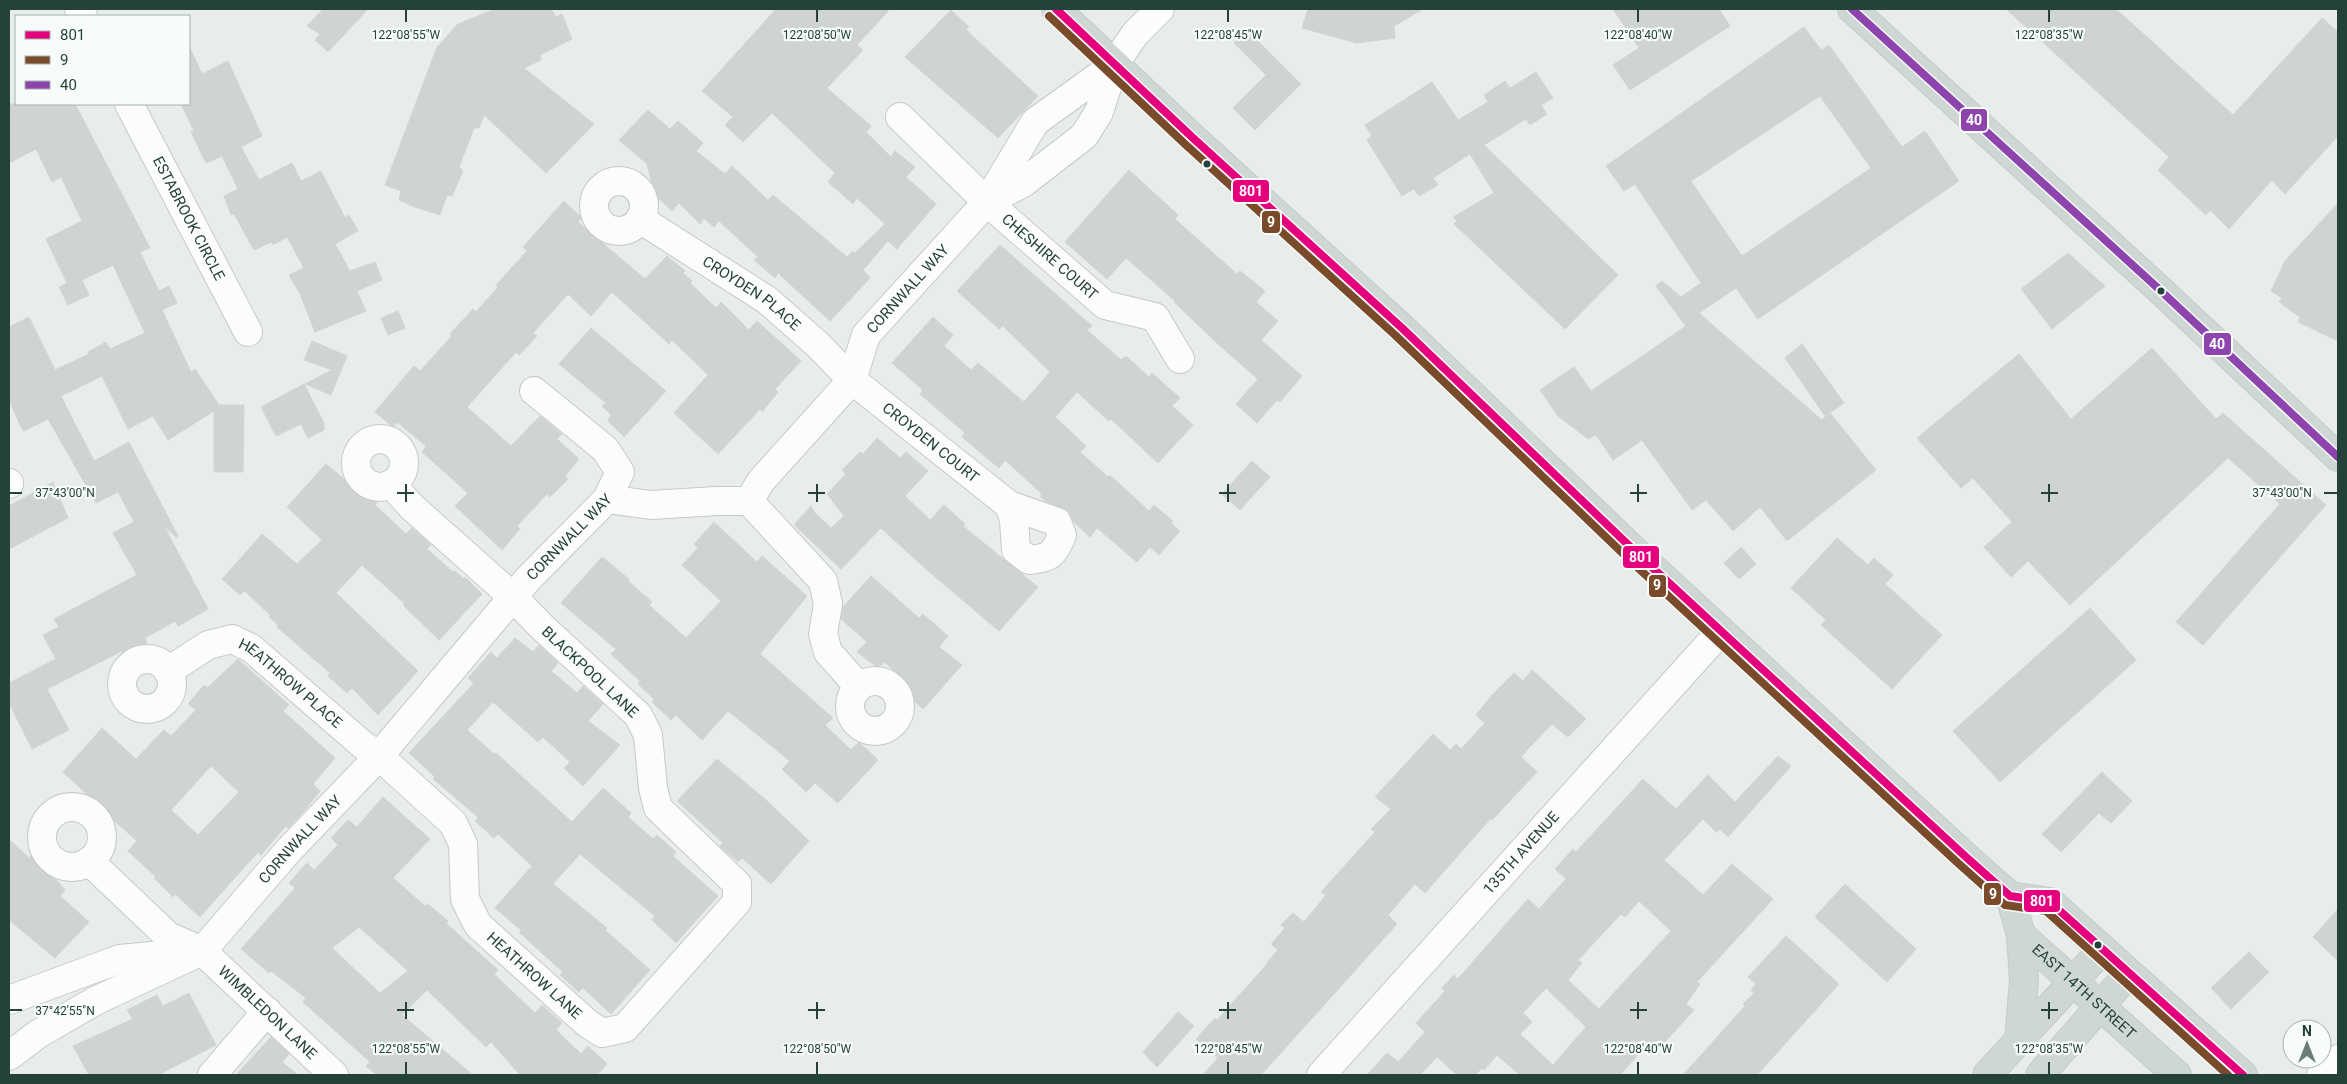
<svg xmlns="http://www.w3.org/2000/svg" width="2347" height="1084" font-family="Roboto,sans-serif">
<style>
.building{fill:#cfd4d2;stroke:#d1d6d4;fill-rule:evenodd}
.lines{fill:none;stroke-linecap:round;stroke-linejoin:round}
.minor-casing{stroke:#c5cac8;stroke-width:30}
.major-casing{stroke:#c3ccc9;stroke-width:30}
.minor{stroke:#fcfcfc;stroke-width:28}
.major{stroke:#cfd7d5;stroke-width:28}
.bus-1-casing{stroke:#f7fbf9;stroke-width:11}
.bus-2-casing{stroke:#f7fbf9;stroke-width:11}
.bus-3-casing{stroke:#f7fbf9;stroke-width:11}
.bus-1{stroke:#e5007d;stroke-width:8}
.bus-2{stroke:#7a4b2a;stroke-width:8}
.bus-3{stroke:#8e44ad;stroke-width:8}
.ticks{fill:none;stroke:#24423a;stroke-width:2}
.bus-dot{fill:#24423a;stroke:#f7fbf9;stroke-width:2}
.labels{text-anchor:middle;stroke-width:4.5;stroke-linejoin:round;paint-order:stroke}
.street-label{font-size:15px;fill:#24423a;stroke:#f7fbf9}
.ticks-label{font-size:12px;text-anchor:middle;fill:#24423a;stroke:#f7fbf9;stroke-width:4.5;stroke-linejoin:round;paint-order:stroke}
.line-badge{stroke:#f7fbf9;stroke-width:2}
.badge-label{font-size:14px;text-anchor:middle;font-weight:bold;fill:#fff}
</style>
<rect width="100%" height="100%" fill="#e8edeb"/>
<path class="building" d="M323 9H368L328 52 315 40 320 34 307 26Z
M495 9H551L556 17 562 14 572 39 540 55 541 60 524 68 594 124 546 173 484 115 479 128H474L459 167 463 171 452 196 447 195 440 215 409 205V204L399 200 401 191 385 185 437 47 458 24Z
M776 9H890L857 45 863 50 827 88 871 126 866 132 891 157 895 151 915 167 906 177 936 204 897 249 888 241 863 270 870 278 830 321 778 273 775 278 754 260 758 257 719 221 714 227 704 218 700 224 679 203 672 211 655 195 647 164 619 140 648 110 670 129 678 121 703 143 696 151 725 174 732 166 768 200 773 195 847 257 853 251 855 253 885 224 857 198 853 204 828 182 835 173 772 113 743 142 725 125 733 117 702 91Z
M1308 9H1423L1394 26 1395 38 1357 43 1302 28Z
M1613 9H1719L1730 26 1630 90 1613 65 1639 48Z
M2006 9H2116L2233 115 2322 18 2338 32V136L2285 194 2272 180 2229 229 2210 210 2206 215 2158 170 2169 157Z
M951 10 969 27 966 30 1038 96 998 138 905 57Z
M1804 27 1821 50 1829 45 1902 147 1925 131 1959 181 1758 319 1736 288 1699 313 1822 420 1828 414 1825 416 1785 358 1802 344 1844 403 1830 413 1876 470 1787 541 1760 507 1733 531 1706 500 1692 510 1642 440 1613 460 1596 435 1588 439 1558 416 1540 390 1574 367 1591 391 1686 326 1656 286 1662 281 1681 297 1701 283 1635 184 1624 191 1606 166ZM1820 96 1871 168 1742 256 1691 181Z
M1247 30 1301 84 1255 130 1233 108 1266 75 1234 43Z
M189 46 202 74 228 61 262 136 241 147 259 180 292 163 301 181 321 171 345 218 349 215 358 231 335 244 350 271 375 262 382 280 357 291 366 311 315 332 300 294 289 275 304 268 287 237 273 245 272 242 254 250 234 214 231 215 224 196 238 189 222 156 206 163 191 132 194 131 181 104H189Z
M1536 72 1553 98 1541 105 1547 114 1530 125 1526 119 1484 145 1618 275 1565 329 1454 224 1457 221 1453 217 1494 193 1470 154 1433 178 1438 185 1419 196 1414 189 1402 196 1367 140 1372 136 1365 125 1432 82 1458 120 1488 102 1484 95 1505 81 1510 88Z
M9 104H75L150 248 140 252 159 291 169 286 177 303 162 310 191 372 195 369 219 405H244L243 472H214V411L168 440 153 416 128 429 102 376 61 396 94 461 129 442 178 536 176 537 164 526 208 609 178 626 175 621 145 638 147 643 124 655 122 651 47 689 69 730 32 749 9 703V683L56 659 43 635 59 627 54 619 137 575 113 533 134 522 118 492 96 503 48 419 24 431 22 429 9 400V327L29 317 55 370 89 354 88 352 106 342 110 349 145 333 113 265 82 280 89 295 68 305 59 287 67 283 46 239 82 221 61 177 52 182 36 149 9 163Z
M1129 170 1178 215 1175 219 1237 274 1240 271 1265 291 1256 302 1278 321 1261 340 1302 376 1280 402 1277 400 1257 423 1236 404 1258 379 1219 345 1174 302 1175 301 1126 258 1107 279 1065 242Z
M564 201 582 218 578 222 645 279 667 256 685 271 683 273 692 281 690 283 716 308 721 302 749 330 757 321 801 361 775 389 778 392 762 412 760 409 718 454 674 413 708 375 672 340 669 344 612 292 591 316 568 294 533 333 537 336 519 355 516 352 467 407 511 446 540 416 562 434 557 439 579 459 565 476 568 479 550 497 547 494 517 526 520 529 502 550 455 506 468 493 422 452 426 446 397 422 393 427 375 412 414 366 420 371 452 336 450 334 473 309 476 312 498 287 496 285 527 251 523 247Z
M2338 203V341L2298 322 2300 317 2279 302 2282 298 2271 291 2285 261Z
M1000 245 1092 326 1087 330 1121 360 1126 356 1149 377 1152 373 1180 398 1172 406 1193 425 1158 463 1111 419 1109 421 1077 392 1055 417 1086 446 1080 452 1108 477 1110 475 1149 511 1154 505 1173 521 1171 523 1180 531 1159 555 1150 547 1137 562 1097 528 1090 537 1074 522 1068 511 1045 501 1040 496 1042 494 1005 460 999 468 962 437 965 433 920 394 923 390 892 363 933 317 953 335 944 346 971 370 978 363 1024 402 1050 372 1003 326 999 329 957 291Z
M2068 253 2105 286 2052 329 2021 289Z
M398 311 405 328 388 335 381 318Z
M591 328 666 391 624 437 608 421 611 415 602 406 606 403 559 364Z
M312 341 347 356 331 395 305 384 332 370 304 360Z
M2152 348 2216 419 2223 413 2326 505 2203 645 2176 622 2280 504 2228 458 2070 605 2028 561 2011 577 1984 547 2012 522 1973 478 1961 488 1917 438 2019 354 2071 419Z
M304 384 324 423V430L308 438 301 424 276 436 261 407Z
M877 438 900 458 906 452 928 471 905 496 930 520 944 505 965 524 963 526 1038 587 999 631 927 570 881 528 841 569 794 525 811 506 814 512 831 528 844 516 827 494 846 474 842 470 860 452 863 454Z
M1252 461 1270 477 1240 510 1222 494Z
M326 464 355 488 357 485 377 503 375 505 406 534 412 528 431 545 427 549 453 572 455 571 464 579 465 577 482 594 439 640 403 605 405 604 362 565 336 593 418 671 378 715 352 688 347 693 328 676 330 673 277 627 278 625 269 617 271 616 245 591 240 595 222 579 262 534 297 564 322 540 287 507Z
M53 482 68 518 9 549V506Z
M714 522 757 562 762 556 807 596 760 654 833 718 825 725 851 750 859 742 878 760 838 803 815 783 806 792 782 769 790 761 728 711 702 740 676 715 671 720 652 702 654 699 638 684 640 681 611 654 616 649 561 603 602 557 629 579 628 581 652 602 649 605 686 638 721 601 682 565 698 548 694 544Z
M1837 538 1868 565 1874 558 1893 575 1885 584 1942 635 1892 689 1821 625 1826 620 1791 588Z
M1741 547 1756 564 1739 579 1724 563Z
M871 576 919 618 923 614 948 636 939 647 962 665 923 709 904 692 910 686 885 662 878 668 857 652 867 642 841 619 843 607Z
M2090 608 2136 660 2000 782 1953 731Z
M515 638 533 652 539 645 558 663 551 671 577 693 583 686 603 704 588 721 620 745 583 786 564 768 570 762 543 737 538 742 493 702 467 730 494 754 496 753 572 822 603 788 631 813 628 817 653 839 657 835 676 852 673 856 718 896 676 943 652 920 655 916 580 854 553 884 607 928 605 930 650 970 611 1014 583 988 579 992 560 975 563 972 520 933 521 930 495 908 532 866 498 834 494 838 475 821 478 817 433 779 435 777 409 753 474 683 468 678 491 652 497 658Z
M238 659 289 705 283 711 335 758 313 784 320 791 306 809 288 828 286 826 261 855 258 852 200 917 175 894 173 897 154 878 156 877 128 851 137 841 109 816 106 819 88 801 91 798 63 772 102 728 136 759 164 730 171 736 196 710 188 704 204 685 207 688ZM211 766 239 792 198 835 171 810Z
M1532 670 1586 719 1568 737 1552 724 1527 750 1521 757 1537 772 1492 820 1491 818 1425 893 1415 884 1388 915 1397 924 1261 1075H1203L1218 1058 1196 1039 1215 1018 1217 1020 1268 963 1267 962 1278 950 1271 944 1285 928 1281 925 1293 913 1304 922 1326 895 1321 892 1375 832 1371 829 1391 809 1375 797 1433 734 1450 750 1456 744 1461 749 1485 723 1476 715 1492 695 1514 673 1523 681Z
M1778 756 1791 766 1728 837 1720 829 1716 832 1703 819 1664 860 1703 895 1732 864 1773 899 1697 982 1700 984 1686 1004 1694 1010 1655 1053 1647 1045 1620 1075H1520L1497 1055 1484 1070 1482 1068 1475 1075H1457L1437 1057 1420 1075H1367L1387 1053 1398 1062 1425 1032 1416 1023 1445 991 1442 988 1454 975 1457 979 1463 973 1528 899 1539 909 1566 879 1555 869 1573 849 1576 852 1643 779 1676 809 1708 775 1735 802ZM1639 901 1671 931 1599 1009 1568 980 1582 963 1578 960 1621 914 1625 917ZM1546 988 1586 1027 1553 1065 1520 1034 1532 1022 1523 1013Z
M717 759 766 800 809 841 771 884 742 858 738 862 720 846 723 843 677 801Z
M2102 772 2132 801 2111 823 2099 813 2061 852 2042 834Z
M383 797 430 839 393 878 425 906 428 904 448 921 446 923 498 970 494 974 535 1013 542 1005 562 1023 556 1030 581 1054 588 1046 607 1064 597 1075H520L491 1042 486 1047 427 990 402 1015 473 1075H377L366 1066 370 1062 303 1002 306 998 271 971 269 973 241 949 295 888 289 883 307 863 314 870 338 845 331 838 348 820 357 827ZM359 927 408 971 380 993 332 948Z
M9 839 29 858 33 854 53 872 51 874 65 890 60 896 89 922 55 958 9 920Z
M1845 884 1916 949 1887 982 1815 917Z
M2338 909V961L2313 937Z
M1786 936 1839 984 1757 1075H1683L1745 1006 1743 1004 1754 993 1751 990 1756 984 1748 977Z
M2249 952 2269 972 2231 1009 2211 988Z
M189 993 216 1045 158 1075H89L73 1046 133 1019 127 1010 157 995 163 1006Z
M1178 1012 1194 1026 1157 1067 1143 1052Z
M271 1037 289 1054 282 1062 298 1075H236Z"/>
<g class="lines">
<g class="minor-casing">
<g id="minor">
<path d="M79 9 83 16"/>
<path id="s1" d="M129 104 248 332"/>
<path id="s2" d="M900 117 987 202 1105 305 1155 317 1180 359"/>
<circle cx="619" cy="206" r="25"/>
<path d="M987 202 1023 183 1084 136 1099 112 1114 65 1135 34 1160 9"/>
<path id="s3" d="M640 219 767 300 818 345 852 380 1009 505 1057 522 1062 535C1054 555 1050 558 1029 560L1016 550 1014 520 1009 505"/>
<circle cx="380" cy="463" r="24"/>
<path d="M9 483V484"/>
<path id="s4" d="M607 499 651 505 717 501H749L761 481 852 380 866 335 987 202 1035 122 1114 65"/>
<path d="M749 501 823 581 828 604 823 634 828 652 859 687"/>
<circle cx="147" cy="684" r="25"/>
<path id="s5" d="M168 671 208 645 232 639 251 648 363 745 379 756 453 823 463 844 465 899 478 925 587 1023 602 1033 625 1028 737 902V884L658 808 653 788 648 735 638 715 541 626 513 597 412 507 391 484"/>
<circle cx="875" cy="706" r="25"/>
<circle cx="72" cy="837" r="30"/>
<path id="s6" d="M89 861 168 936 202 951 334 1075"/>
<path d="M9 1000 120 959 183 953"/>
<path id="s7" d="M9 1056 38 1034 97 1000 202 951 288 851 379 756 528 579 607 499 620 472 605 449 534 391"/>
<path d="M212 1075 267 1011"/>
<path id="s8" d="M1321 1075 1721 631"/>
<path d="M2321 1075 2338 1059"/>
</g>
</g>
<g class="major-casing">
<g id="major">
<path d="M1056 9 1193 138 1402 328 1643 559 1966 857 2010 896 2050 902 2243 1075"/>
<path d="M1852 9 2161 291 2338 457"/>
<path id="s9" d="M2010 896 2021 935 2177 1075"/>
<path d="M2019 1041 2024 980 2021 935"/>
<path d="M1987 1075 2102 950"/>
<path d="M2040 1075 2129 973"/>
</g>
</g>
<use href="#minor" class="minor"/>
<use href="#major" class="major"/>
<g class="bus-1-casing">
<path id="bus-1" d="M1056 9 1193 138 1402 328 1643 559 1966 857 2010 896 2050 902 2243 1075"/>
</g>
<g class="bus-2-casing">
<path id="bus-2" d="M1049 16 1186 145 1395 335 1636 566 1959 864 2005 905 2046 911 2228 1075"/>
</g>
<g class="bus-3-casing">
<path id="bus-3" d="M1852 9 2161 291 2338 457"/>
</g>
<use href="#bus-1" class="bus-1"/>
<use href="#bus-2" class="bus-2"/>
<use href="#bus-3" class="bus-3"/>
</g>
<path class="ticks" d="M406 10V22M817 10V22M1228 10V22M1638 10V22M2049 10V22M406 484V502M817 484V502M1228 484V502M1638 484V502M2049 484V502M10 493H22M397 493H414M808 493H825M1219 493H1236M1630 493H1647M2041 493H2058M2324 493H2337M406 1002V1019M817 1002V1019M1228 1002V1019M1638 1002V1019M2049 1002V1019M10 1010H22M397 1010H414M808 1010H825M1219 1010H1236M1630 1010H1647M2041 1010H2058M406 1062V1074M817 1062V1074M1228 1062V1074M1638 1062V1074M2049 1062V1074"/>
<g class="bus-dot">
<circle cx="1207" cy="164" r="4.5"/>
<circle cx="2161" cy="291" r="4.5"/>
<circle cx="2098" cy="945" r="4.5"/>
</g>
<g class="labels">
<g class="street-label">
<text dy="5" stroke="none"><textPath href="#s1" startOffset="129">ESTABROOK CIRCLE</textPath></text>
<text dy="5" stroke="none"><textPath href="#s2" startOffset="205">CHESHIRE COURT</textPath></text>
<text dy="5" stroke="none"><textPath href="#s4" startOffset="411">CORNWALL WAY</textPath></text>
<text dy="5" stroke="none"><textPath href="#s3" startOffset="134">CROYDEN PLACE</textPath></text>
<text dy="5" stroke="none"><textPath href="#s3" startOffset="368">CROYDEN COURT</textPath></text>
<text dy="5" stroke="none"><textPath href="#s7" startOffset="774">CORNWALL WAY</textPath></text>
<text transform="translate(590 672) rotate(43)" y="5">BLACKPOOL LANE</text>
<text dy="5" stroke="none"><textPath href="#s5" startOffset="146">HEATHROW PLACE</textPath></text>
<text dy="5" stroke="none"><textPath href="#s7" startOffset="369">CORNWALL WAY</textPath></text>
<text dy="5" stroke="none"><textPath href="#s8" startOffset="299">135TH AVENUE</textPath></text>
<text dy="5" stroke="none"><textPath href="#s5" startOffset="544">HEATHROW LANE</textPath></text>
<text dy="5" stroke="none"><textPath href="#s9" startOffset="125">EAST 14TH STREET</textPath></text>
<text dy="5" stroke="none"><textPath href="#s6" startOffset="236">WIMBLEDON LANE</textPath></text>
</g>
</g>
<g class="ticks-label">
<text x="406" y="39">122°08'55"W</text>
<text x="817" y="39">122°08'50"W</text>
<text x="1228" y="39">122°08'45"W</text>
<text x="1638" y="39">122°08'40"W</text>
<text x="2049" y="39">122°08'35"W</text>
<text x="65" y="497">37°43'00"N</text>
<text x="2282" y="497">37°43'00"N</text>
<text x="65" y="1015">37°42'55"N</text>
<text x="406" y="1053">122°08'55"W</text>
<text x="817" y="1053">122°08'50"W</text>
<text x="1228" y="1053">122°08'45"W</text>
<text x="1638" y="1053">122°08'40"W</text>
<text x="2049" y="1053">122°08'35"W</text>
</g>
<g class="line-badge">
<rect x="1960" y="108" width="28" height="24" rx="5" fill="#8e44ad"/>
<rect x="1232" y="179" width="38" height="24" rx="5" fill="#e5007d"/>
<rect x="1261" y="210" width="20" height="24" rx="5" fill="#7a4b2a"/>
<rect x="2203" y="332" width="29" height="24" rx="5" fill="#8e44ad"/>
<rect x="1622" y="545" width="38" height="24" rx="5" fill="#e5007d"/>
<rect x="1648" y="574" width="19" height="24" rx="5" fill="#7a4b2a"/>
<rect x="1983" y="882" width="19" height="24" rx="5" fill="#7a4b2a"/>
<rect x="2023" y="889" width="38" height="24" rx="5" fill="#e5007d"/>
</g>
<g class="badge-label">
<text x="1974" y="125">40</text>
<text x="1251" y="196">801</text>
<text x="1271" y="227">9</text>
<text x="2217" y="349">40</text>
<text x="1641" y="562">801</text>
<text x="1657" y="590">9</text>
<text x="1993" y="899">9</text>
<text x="2042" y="906">801</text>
</g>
<rect width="2347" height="1084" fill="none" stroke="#24423a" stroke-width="20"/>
<rect x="15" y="15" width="175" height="90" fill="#f7fbf9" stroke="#a3b1ad"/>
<rect x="25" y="31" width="25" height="8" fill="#e5007d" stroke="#a3b1ad"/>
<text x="60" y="40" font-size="15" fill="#24423a">801</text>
<rect x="25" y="56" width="25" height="8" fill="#7a4b2a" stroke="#a3b1ad"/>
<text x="60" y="65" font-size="15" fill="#24423a">9</text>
<rect x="25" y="81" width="25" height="8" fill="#8e44ad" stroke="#a3b1ad"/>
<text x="60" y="90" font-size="15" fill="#24423a">40</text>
<g transform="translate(2307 1044)"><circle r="24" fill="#f7fbf9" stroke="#a3b1ad"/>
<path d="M0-4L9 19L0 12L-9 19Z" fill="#697e78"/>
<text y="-8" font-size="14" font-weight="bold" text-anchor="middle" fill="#24423a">N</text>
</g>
</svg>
